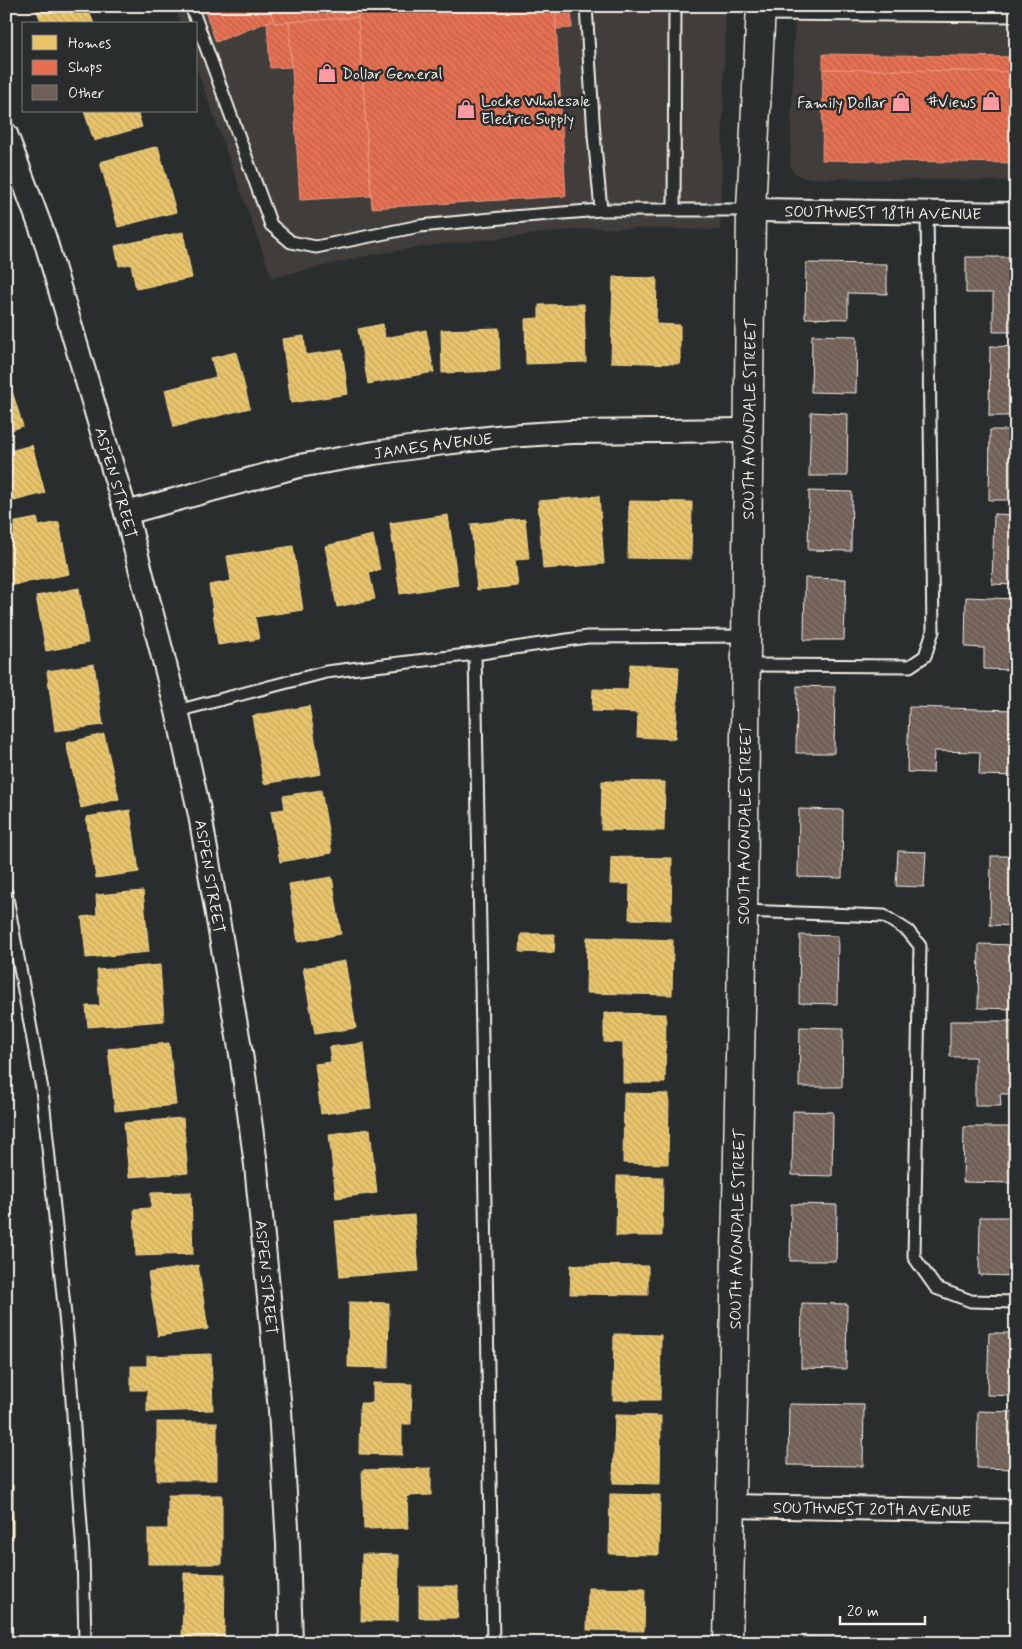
<svg xmlns="http://www.w3.org/2000/svg" width="1022" height="1649" font-family="Mynerve,sans-serif">
<style>
.built{fill:#3f3c3a}
.homes{fill:url(#homes-back-hatch);stroke:#ecd290}
.shops{fill:url(#shops-back-hatch);stroke:#eb967e}
.building{fill:url(#building-back-hatch);stroke:#f4f1e8}
.lines{fill:none;stroke-linecap:round;stroke-linejoin:round}
.lane-casing{stroke:#f4f1e8;stroke-width:15}
.street-casing{stroke:#f4f1e8;stroke-width:26}
.secondary-casing{stroke:#f4f1e8;stroke-width:31}
.lane{stroke:#2a2d2e;stroke-width:11}
.street{stroke:#2a2d2e;stroke-width:22}
.secondary{stroke:#2a2d2e;stroke-width:28}
.labels{text-anchor:middle;stroke-width:5;stroke-linejoin:round;paint-order:stroke}
.poi-label{font-size:16px;fill:#f4f1e8;stroke:#2a2d2e;text-anchor:start}
.street-label{font-size:16px;fill:#f4f1e8;stroke:#2a2d2e}
</style>
<defs>
<pattern id="homes-back-hatch" width="6" height="6" patternUnits="userSpaceOnUse" patternTransform="scale(1.25)"><rect width="6" height="6" fill="#e9c46a"/><path d="M-1 5l2 2M0 0l6 6M5-1l2 2" fill="none" stroke="#c1a561"/></pattern>
<pattern id="shops-back-hatch" width="6" height="6" patternUnits="userSpaceOnUse" patternTransform="scale(1.25)"><rect width="6" height="6" fill="#e76f51"/><path d="M-1 5l2 2M0 0l6 6M5-1l2 2" fill="none" stroke="#b8634e"/></pattern>
<pattern id="building-back-hatch" width="6" height="6" patternUnits="userSpaceOnUse" patternTransform="scale(1.25)"><rect width="6" height="6" fill="#6f5f57"/><path d="M-1 5l2 2M0 0l6 6M5-1l2 2" fill="none" stroke="#84766f"/></pattern>
</defs>
<rect width="100%" height="100%" fill="#2a2d2e"/>
<filter id="ink" filterUnits="userSpaceOnUse"><feTurbulence type="fractalNoise" baseFrequency=".02" numOctaves="2"/><feDisplacementMap in="SourceGraphic" scale="10" xChannelSelector="R" yChannelSelector="G"/><feConvolveMatrix kernelMatrix="1 2 1 2 8 2 1 2 1" color-interpolation-filters="sRGB"/></filter>
<g filter="url(#ink)">
<path class="built" d="M174 6H726L720 230 594 228 435 245 371 255 272 278 196 67V24H181Z
M795 6H1016V181L804 178 794 173 790 165Z"/>
<path class="homes" d="M35 6H87L94 24H42Z
M84 111H137L142 127 94 141Z
M158 146 176 212 118 227 100 162Z
M183 232 192 278 136 289 131 264 119 266 115 246Z
M613 277 657 278 656 324 680 325V364L611 362Z
M584 304 586 362 526 364 525 319 539 318V305Z
M383 324 385 338 426 330 434 372 368 384 358 329Z
M499 328 500 371 442 373 441 330Z
M304 336 306 355 342 350 348 394 291 403 282 339Z
M236 352 250 408 174 427 165 390 216 377 211 358Z
M6 372 23 426 6 432Z
M32 445 45 493 6 503V452Z
M599 496 604 564 543 569 538 501Z
M629 501 692 502 691 559 628 558Z
M448 515 458 585 400 594 390 523Z
M37 518 39 526 59 522 69 574 8 586 6 575V524Z
M525 519 529 559 515 560 518 586 477 590 471 524Z
M373 535 380 570 369 572 375 599 337 607 325 546Z
M293 546 303 610 255 617 259 639 218 645 209 585 231 581 227 556Z
M79 588 88 643 46 651 36 596Z
M94 664 103 725 55 731 47 671Z
M630 664 679 667 675 739 637 737 638 713 592 711 593 689 628 690Z
M309 706 321 774 264 784 252 716Z
M104 734 119 799 81 808 66 743Z
M602 781 665 782 664 831 601 830Z
M321 790 332 853 280 862 271 811 285 809 283 796Z
M130 810 139 872 96 878 86 817Z
M611 857 672 858 671 920 629 919 630 884H610Z
M332 877 341 934 298 942 289 884Z
M143 891 149 952 86 958 82 917 97 915 96 895Z
M521 934H555L554 953 520 952Z
M587 937 673 940 672 995 586 993Z
M345 961 356 1028 315 1034 303 968Z
M160 965 164 1021 88 1027 86 1006H100L97 970Z
M604 1013 666 1014 665 1083H623V1043L604 1042Z
M169 1043 176 1105 115 1111 108 1049Z
M364 1043 371 1108 321 1114 315 1064 331 1062 329 1047Z
M624 1093 669 1094 668 1164 623 1163Z
M183 1118 188 1173 129 1177 124 1123Z
M370 1129 377 1193 336 1198 329 1134Z
M617 1176 663 1177 662 1236H616Z
M191 1192 193 1254 136 1256 134 1209 151 1208V1193Z
M414 1215 419 1271 340 1277 335 1221Z
M198 1265 208 1329 158 1336 148 1273Z
M571 1265 648 1266V1295L570 1294Z
M349 1302 389 1303 388 1368 348 1367Z
M614 1334 661 1335 660 1400H613Z
M211 1354 213 1410 147 1412V1390H131V1366H147V1356Z
M373 1383 412 1384 411 1424H402V1455L359 1454 360 1403H373Z
M615 1415 661 1416 660 1484 613 1483Z
M157 1422H217V1480H157Z
M431 1468V1495L407 1496 408 1528 364 1529 362 1470Z
M6 1485H13V1539H6Z
M610 1494 660 1495 659 1555 609 1554Z
M168 1495H222V1564H148V1529H168Z
M362 1554 399 1555 398 1621H361Z
M184 1573 225 1574 224 1640 182 1639Z
M419 1586H458V1618H419Z
M588 1588 645 1589 644 1631 587 1630Z"/>
<path class="shops" d="M203 6H268L273 20 216 42Z
M268 6H285L286 9 366 6 358 17 275 23Z
M366 6H555L566 196 372 208 358 17Z
M555 6H571L572 28 556 29Z
M358 17 371 196 300 200 289 22Z
M273 20 275 23 289 22 291 67 270 68 267 22Z
M823 54 1016 57V72L823 69Z
M823 69 1016 72V163L822 160Z"/>
<path class="building" d="M966 257H1010V276H1016V332H993V293H966Z
M806 263 887 264V294L848 293V319L805 318Z
M812 335 857 336 856 393 811 392Z
M990 346 1016 347V416H989Z
M811 412 848 414 847 476H809Z
M990 430H1016V500H989Z
M809 491 852 492 851 551 808 550Z
M994 514 1016 515V585L992 584Z
M805 578 846 579 844 640H804Z
M966 597 1016 599V670L984 669V648L965 647Z
M797 686 835 687 834 753H796Z
M909 707 1016 710 1015 776 979 775 980 752 934 751 933 773 907 772Z
M799 809 843 810 842 878 798 877Z
M898 851 926 852 924 887 896 886Z
M991 856H1016V926L990 925Z
M800 935 838 936 837 1004 799 1003Z
M979 944 1016 945V1009L978 1008Z
M950 1021H1016V1094H1000L1001 1106H975V1057H950Z
M800 1027 843 1028 842 1087H799Z
M793 1111 833 1112 832 1176 792 1175Z
M964 1127H1009L1008 1165H1016V1183L963 1182Z
M791 1204 837 1205 836 1261H790Z
M980 1217H1016V1276L979 1275Z
M802 1303 847 1304 846 1369 801 1368Z
M989 1333H1016V1396L987 1395Z
M789 1404 864 1405 863 1466 788 1465Z
M978 1411 1016 1412V1469L977 1468Z
M804 1637 851 1638V1643H804Z"/>
<g class="lines">
<g class="lane-casing">
<path id="lane" d="M191 6 271 225 291 242 316 247 420 226 512 217 601 210H751
M586 6 594 135 601 210
M761 14 1016 16
M674 209 675 6
M475 654 493 1643
M745 665 910 666 925 656 933 631 927 213
M177 711 326 672 475 654 587 637 745 636
M6 892 42 1089 68 1345 83 1553 85 1643
M743 911 884 916 908 931 920 946 914 1257 936 1288 971 1301 1016 1302"/>
</g>
<g class="street-casing">
<g id="street">
<path id="s1" d="M6 134 44 236 126 513 177 711 200 815 242 1060 256 1165 280 1410 288 1544 291 1643"/>
<path id="s2" d="M751 210 1016 214"/>
<path id="s3" d="M126 513 299 466 374 453 444 443 506 436 571 432 747 430"/>
<path id="s4" d="M730 1506 1016 1511"/>
</g>
</g>
<g class="secondary-casing">
<g id="secondary">
<path id="s5" d="M728 1643 743 911 751 210 761 6"/>
</g>
</g>
<use href="#lane" class="lane"/>
<use href="#street" class="street"/>
<use href="#secondary" class="secondary"/>
</g>
</g>
<defs>
<g id="shop-bare" transform="scale(1.5)"><path d="M-5-2.5h2.3a2.7 3.5 0 0 1 5.4 0H5L5.5 6h-11ZM-1.5-2.5h3a1.5 2.3 0 0 0-3 0Z" fill="#ff9aa2" stroke="#2a2d2e" stroke-width="2.5" paint-order="stroke"/></g>
</defs>
<g fill-rule="evenodd">
<use href="#shop-bare" x="327" y="73"/>
<use href="#shop-bare" x="991" y="101"/>
<use href="#shop-bare" x="901" y="102"/>
<use href="#shop-bare" x="466" y="109"/>
</g>
<g class="labels">
<g class="poi-label">
<text x="342" y="79">Dollar General</text>
<text x="481" y="106">Locke Wholesale<tspan x="481" dy="18">Electric Supply</tspan></text>
<text x="976" y="107" text-anchor="end">#Views</text>
<text x="886" y="108" text-anchor="end">Family Dollar</text>
</g>
<g class="street-label">
<text dy="6" stroke="none"><textPath href="#s2" startOffset="132">SOUTHWEST 18TH AVENUE</textPath></text>
<text dy="6" stroke="none"><textPath href="#s5" startOffset="1224">SOUTH AVONDALE STREET</textPath></text>
<text dy="6" stroke="none"><textPath href="#s3" startOffset="315">JAMES AVENUE</textPath></text>
<text dy="6" stroke="none"><textPath href="#s1" startOffset="366">ASPEN STREET</textPath></text>
<text dy="6" stroke="none"><textPath href="#s5" startOffset="819">SOUTH AVONDALE STREET</textPath></text>
<text dy="6" stroke="none"><textPath href="#s1" startOffset="771">ASPEN STREET</textPath></text>
<text dy="6" stroke="none"><textPath href="#s5" startOffset="414">SOUTH AVONDALE STREET</textPath></text>
<text dy="6" stroke="none"><textPath href="#s1" startOffset="1176">ASPEN STREET</textPath></text>
<text dy="6" stroke="none"><textPath href="#s4" startOffset="142">SOUTHWEST 20TH AVENUE</textPath></text>
</g>
</g>
<rect width="1022" height="1649" fill="none" stroke="#2a2d2e" stroke-width="25"/>
<rect x="12" y="12" width="997" height="1624" fill="none" stroke="#f4f1e8" stroke-width="2" filter="url(#ink)"/>
<rect x="22" y="22" width="175" height="90" fill="#2a2d2e" stroke="#7b7b78"/>
<rect x="32" y="35" width="25" height="15" fill="#e9c46a" stroke="#7b7b78"/>
<text x="68" y="48" font-size="15" fill="#f4f1e8">Homes</text>
<rect x="32" y="60" width="25" height="15" fill="#e76f51" stroke="#7b7b78"/>
<text x="68" y="72" font-size="15" fill="#f4f1e8">Shops</text>
<rect x="32" y="85" width="25" height="15" fill="#6f5f57" stroke="#7b7b78"/>
<text x="68" y="98" font-size="15" fill="#f4f1e8">Other</text>
<path d="M840 1616v8h85v-8" fill="none" stroke="#f4f1e8" stroke-width="2.5"/>
<text x="847" y="1616" font-size="15" fill="#f4f1e8" stroke="#2a2d2e" stroke-width="4" paint-order="stroke">20 m</text>
</svg>
